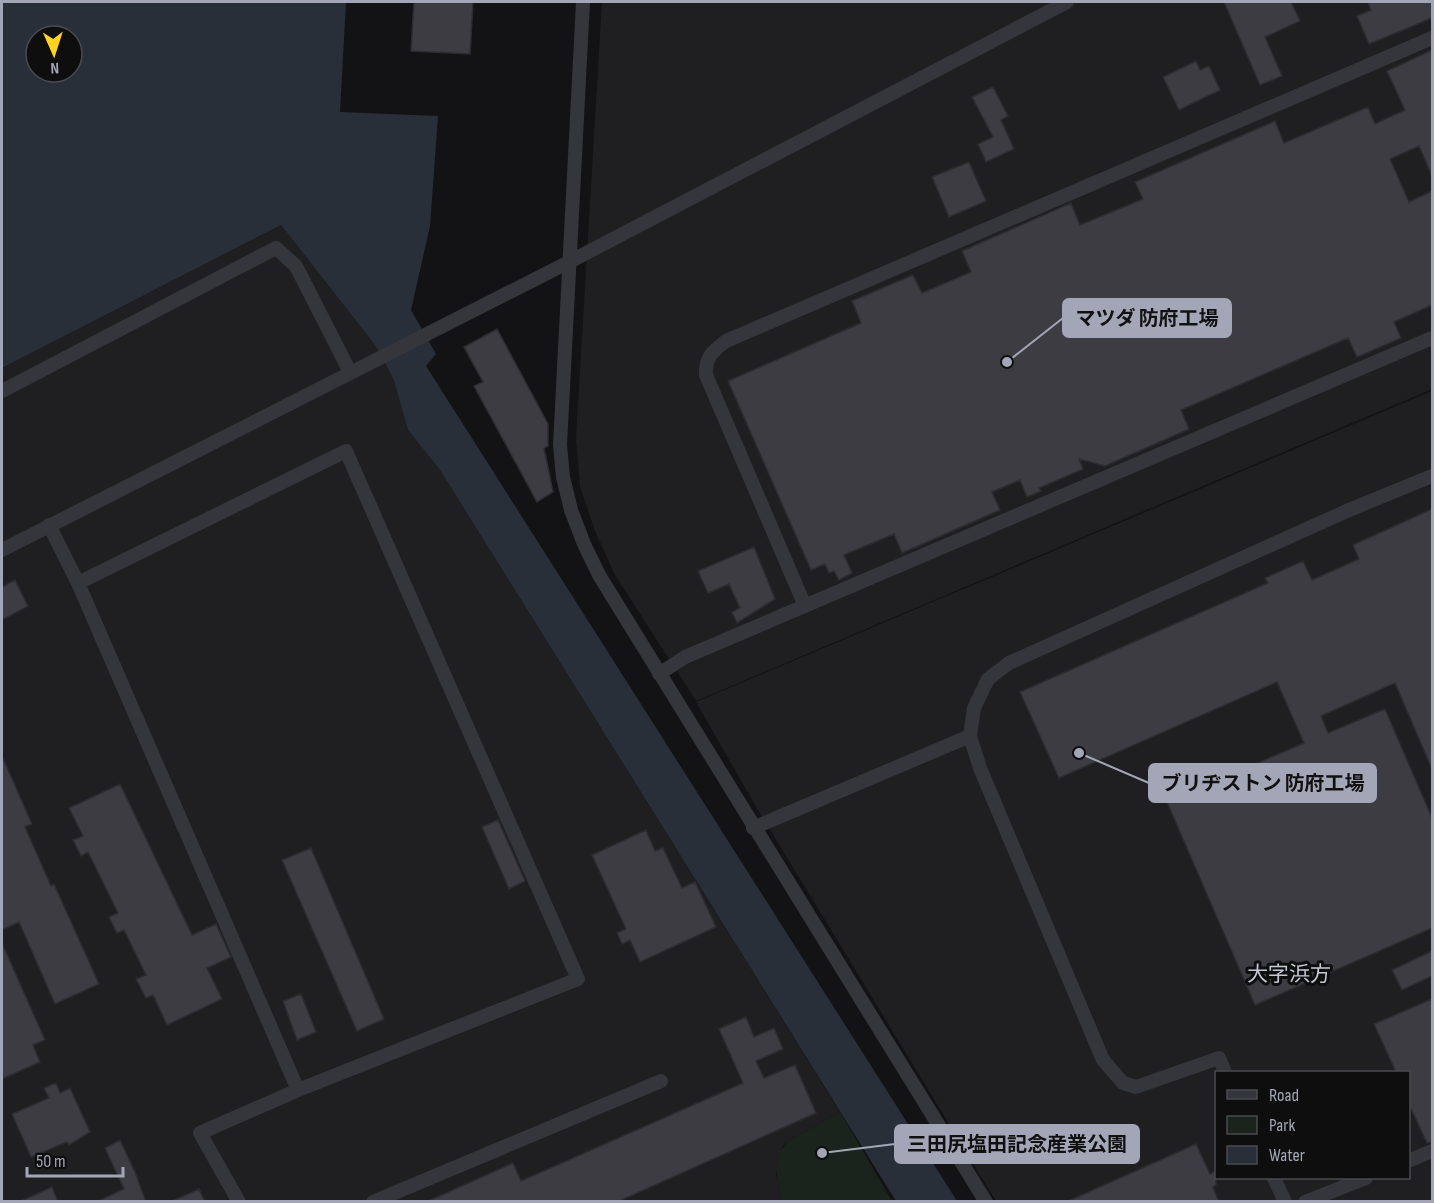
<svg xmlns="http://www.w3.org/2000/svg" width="1434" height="1203" font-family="'Sofia Sans Condensed','Noto Sans JP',sans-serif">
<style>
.built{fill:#1f1f22;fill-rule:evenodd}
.green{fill:#1a231c}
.water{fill:#282f39;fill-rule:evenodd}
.building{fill:#3c3c42;stroke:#2d2c31;stroke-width:1.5}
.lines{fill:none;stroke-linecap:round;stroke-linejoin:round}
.minor{stroke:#35353c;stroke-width:14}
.labels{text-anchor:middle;stroke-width:6;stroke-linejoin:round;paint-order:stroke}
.quarter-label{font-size:21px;fill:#c4c6d2;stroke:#0e0e0f}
.leader{fill:none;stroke:#a3a6b6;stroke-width:2}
.callout-dot{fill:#a3a6b6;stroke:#0e0e0f;stroke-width:2}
.callout{fill:#a3a6b6;stroke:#a3a6b6;stroke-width:2}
.callout-label{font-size:20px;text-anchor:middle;font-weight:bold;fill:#111}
</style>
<rect width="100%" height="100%" fill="#131315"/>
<path class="built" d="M602 2H1432V389L696 701 615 575 595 531 580 487 576 438Z
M281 225 375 345 393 378 408 430 440 470 840 1112 789 1140 782 1147 776 1174 782 1201 2 1202V368Z
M1432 391V1201H996L755 805 696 702ZM1216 1072H1408V1178H1216Z"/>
<path class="green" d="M840 1112 892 1201H782C777 1179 771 1159 789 1140Z"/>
<path class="water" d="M2 2H346L340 112 438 116 430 226 411 310 436 354 426 366 957 1201H896L440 470 408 430 393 378 375 345 281 225 2 368ZM36 36H72V72H36Z"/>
<path class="building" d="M414 2H473L470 54 411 51Z
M1224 2H1291L1300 21 1265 37 1282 76 1260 85Z
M1368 2H1432V18L1369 44 1357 16 1371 10Z
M1432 50V176L1419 146 1390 159 1409 202 1432 191V305L1394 322 1401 338 1357 357 1348 338 1181 410 1189 429 1105 466 1079 459 1083 469 1039 488 1041 491 1027 497 1020 480 992 492 1000 510 902 553 894 534 844 555 852 573 839 580 834 571 829 573 825 564 811 570 728 381 861 323 852 301 913 275 922 293 971 272 962 251 1071 203 1080 225 1143 199 1135 182 1275 121 1284 143 1368 107 1375 124 1405 110 1387 71Z
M1196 61 1200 70 1209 66 1220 90 1179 110 1163 77Z
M993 87 1008 116 1001 120 1014 149 986 162 978 144 993 137 972 97Z
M969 162 986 201 949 217 932 177Z
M497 329 548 424V446L544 448 553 492 537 502 474 386 483 382 464 347Z
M1432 509V769L1395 683 1321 716 1328 733 1385 709 1432 818V928L1255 1005 1167 802 1304 743 1277 682 1059 778 1020 692 1268 583 1265 578 1303 561 1312 580 1359 559 1353 545Z
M754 547 775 599 737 623 732 612 740 608 729 584 708 593 698 571Z
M15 580 28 606 2 620V587Z
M2 756 32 824 25 827 51 886 54 884 99 984 55 1004 19 922 2 930Z
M120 784 192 935 216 924 231 957 207 968 222 999 167 1025 153 995 146 998 136 979 146 975 124 930 117 933 109 917 118 913 88 852 81 856 73 840 83 836 69 808Z
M498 820 525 881 509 889 482 827Z
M646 830 655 851 663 848 682 888 695 882 716 927 640 962 630 940 622 944 617 933 626 929 592 855Z
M311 848 384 1019 357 1031 282 860Z
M2 943 45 1040 33 1045 40 1062 2 1079Z
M1432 951V976L1402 990 1392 970Z
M301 994 316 1032 297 1040 283 1001Z
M1432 999V1142L1427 1143 1408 1102V1072H1396L1374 1024Z
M746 1017 754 1037 774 1028 783 1049 756 1061 764 1078 795 1065 816 1113 617 1202H426L513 1163 521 1181 743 1083 719 1029Z
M56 1083 60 1093 70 1088 90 1132 69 1145 67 1142 31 1157 12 1114 49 1098 44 1088Z
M120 1140 135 1172 146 1202H96L124 1189 105 1148Z
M1196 1144 1210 1174 1216 1171V1185L1213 1187 1219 1202H1066Z
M52 1187 58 1202H19Z
M199 1189 205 1202H170Z"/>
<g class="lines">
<path class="minor" d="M583 2 560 445 563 477 571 510 584 544 599 575 986 1202
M2 391 276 248 296 266 350 372
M49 525 78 583 298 1090
M2 550 569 262 1067 2
M78 583 346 451 578 979 298 1090 200 1133 239 1202
M805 606 706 375C705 357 713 351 726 341L1432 38
M659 674 685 657 1432 338
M753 828 970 736
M1225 1072 1219 1058 1136 1087 1123 1083 1103 1060 980 768 970 736 974 708 988 679 1009 663 1349 510 1432 476
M1408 1161 1432 1151
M1274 1178 1285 1202
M373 1202 661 1081
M1305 1202 1366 1178"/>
</g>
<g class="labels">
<g class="quarter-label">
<text x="1289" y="981">大字浜方</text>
</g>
</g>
<path class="leader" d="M1007 362L1063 318M1079 753L1149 783M822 1153L895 1144"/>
<g class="callout-dot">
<circle cx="1007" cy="362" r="6"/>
<circle cx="1079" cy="753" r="6"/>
<circle cx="822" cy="1153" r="6"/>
</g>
<g class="callout">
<rect x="1063" y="299" width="168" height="38" rx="6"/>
<rect x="1149" y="764" width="227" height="38" rx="6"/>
<rect x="895" y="1125" width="244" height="38" rx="6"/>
</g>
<g class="callout-label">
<text x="1147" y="325">マツダ 防府工場</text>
<text x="1263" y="790">ブリヂストン 防府工場</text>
<text x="1017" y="1151">三田尻塩田記念産業公園</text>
</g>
<rect width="1434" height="1203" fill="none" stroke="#a3a6b6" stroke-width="6"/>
<rect x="1215" y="1071" width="195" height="108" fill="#0e0e0f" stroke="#4a4b52" stroke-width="1.5"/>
<rect x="1227" y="1090" width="30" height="9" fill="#35353c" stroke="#4a4b52" stroke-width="1.5"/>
<text x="1269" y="1101" font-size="18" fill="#a3a6b6">Road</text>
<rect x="1227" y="1116" width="30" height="18" fill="#1a231c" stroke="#4a4b52" stroke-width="1.5"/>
<text x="1269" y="1131" font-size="18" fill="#a3a6b6">Park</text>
<rect x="1227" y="1146" width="30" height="18" fill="#282f39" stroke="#4a4b52" stroke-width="1.5"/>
<text x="1269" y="1161" font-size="18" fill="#a3a6b6">Water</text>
<g transform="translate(54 54) rotate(177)"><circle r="28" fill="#0e0e0f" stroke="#4a4b52" stroke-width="1.5"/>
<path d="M0-4.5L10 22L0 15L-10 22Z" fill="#ffd320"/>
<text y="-9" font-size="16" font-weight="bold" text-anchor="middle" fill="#a3a6b6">N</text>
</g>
<path d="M27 1167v9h96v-9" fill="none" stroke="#a3a6b6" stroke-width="3"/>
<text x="36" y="1167" font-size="18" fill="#a3a6b6" stroke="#0e0e0f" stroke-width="4.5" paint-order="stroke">50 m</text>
</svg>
